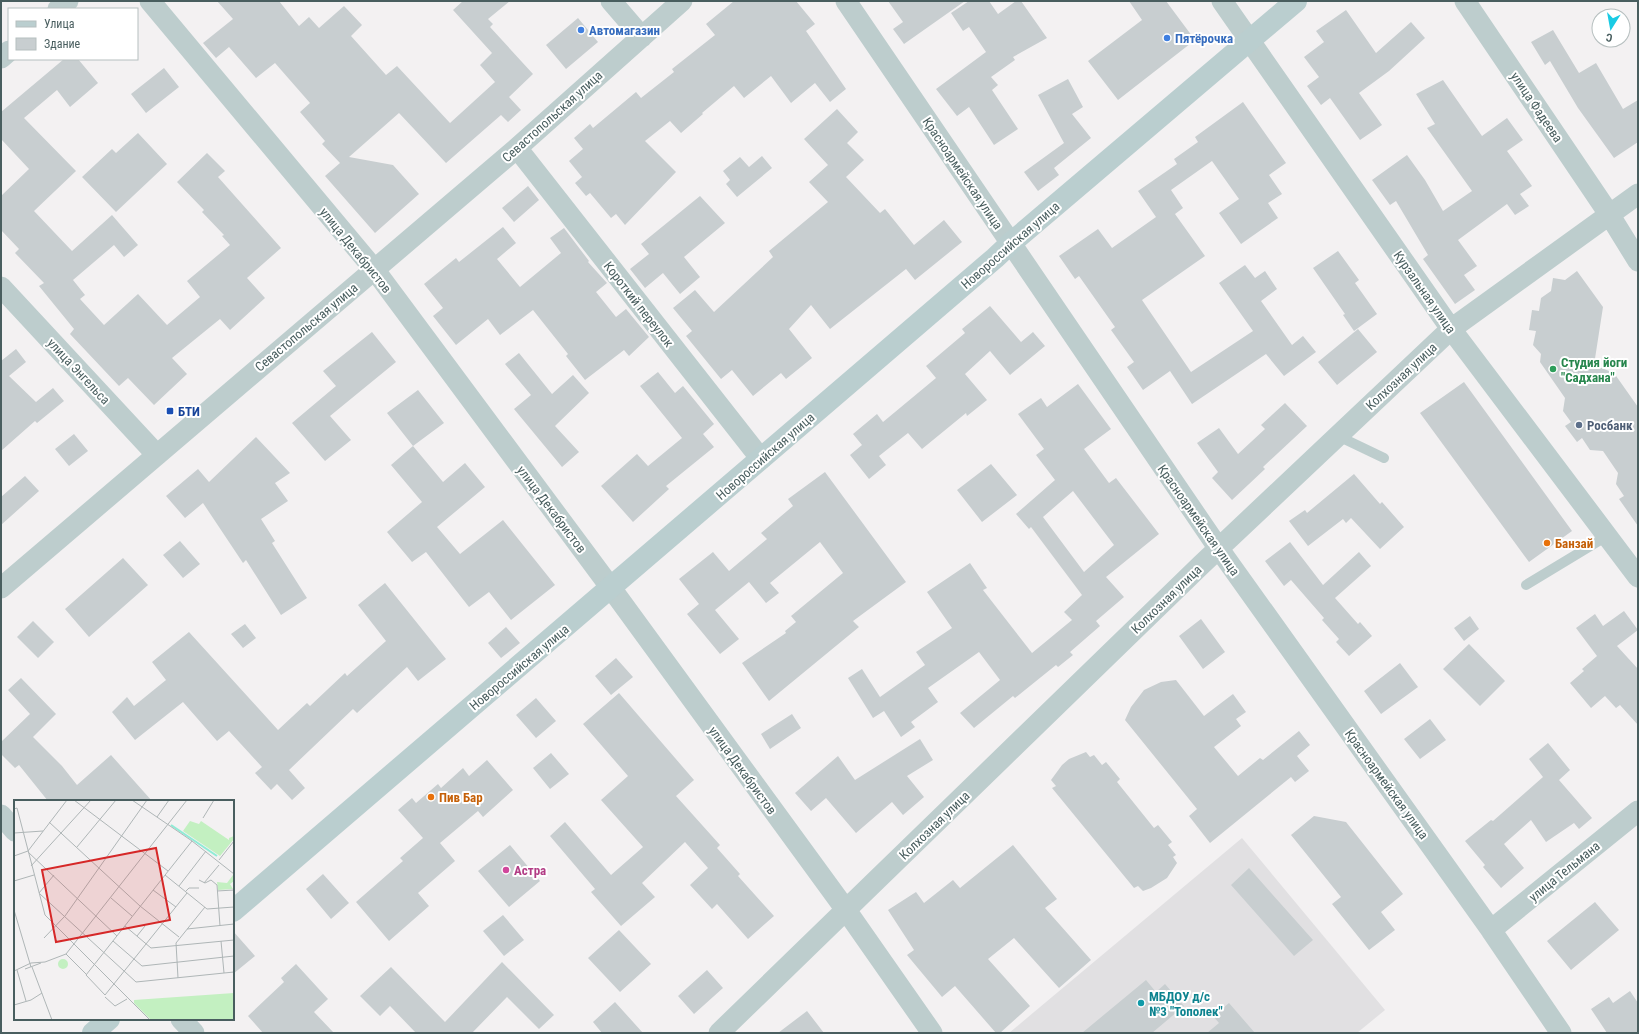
<svg xmlns="http://www.w3.org/2000/svg" width="1639" height="1034" font-family="'Roboto Condensed',sans-serif">
<style>
.education{fill:#e1e0e2}
.building{fill:#c8ced0;fill-rule:evenodd}
.lines{fill:none;stroke-linecap:round;stroke-linejoin:round}
.lane{stroke:#bdcdcd;stroke-width:10}
.street{stroke:#bdcdcd;stroke-width:21}
.secondary{stroke:#bacecf;stroke-width:22}
.shop-dot{fill:#3f7fe0;stroke:#fff;stroke-width:1.5}
.leisure-dot{fill:#2e9e5b;stroke:#fff;stroke-width:1.5}
.transit-dot{fill:#1a4fb4;stroke:#fff;stroke-width:1.5}
.service-dot{fill:#5c6f8a;stroke:#fff;stroke-width:1.5}
.food-dot{fill:#e8710a;stroke:#fff;stroke-width:1.5}
.hotel-dot{fill:#d1479c;stroke:#fff;stroke-width:1.5}
.culture-dot{fill:#0f9aa8;stroke:#fff;stroke-width:1.5}
.labels{text-anchor:middle;stroke-width:4;stroke-linejoin:round;paint-order:stroke}
.shop-label{font-size:13px;font-weight:bold;fill:#366cbe;stroke:#fff;text-anchor:start}
.street-label{font-size:13px;fill:#495e5f;stroke:#fff}
.leisure-label{font-size:13px;font-weight:bold;fill:#27864d;stroke:#fff;text-anchor:start}
.transit-label{font-size:13px;font-weight:bold;fill:#164399;stroke:#fff;text-anchor:start}
.service-label{font-size:13px;font-weight:bold;fill:#4e5e75;stroke:#fff;text-anchor:start}
.food-label{font-size:13px;font-weight:bold;fill:#c56008;stroke:#fff;text-anchor:start}
.hotel-label{font-size:13px;font-weight:bold;fill:#b23c85;stroke:#fff;text-anchor:start}
.culture-label{font-size:13px;font-weight:bold;fill:#0d838f;stroke:#fff;text-anchor:start}
.inset-river{fill:none;stroke:#8eecd6;stroke-width:2}
.inset-road{fill:none;stroke:#afb6b7;stroke-width:1}
.view{fill:#d62828;fill-opacity:0.15;stroke:#d62828;stroke-width:2}
.inset-edge{fill:none;stroke:#495e5f;stroke-width:2}
</style>
<rect width="100%" height="100%" fill="#f3f1f2"/>
<path class="education" d="M1242 838 1385 1010 1357 1033H1009Z"/>
<path class="building" d="M217 1H279L299 26 309 17 319 28 344 6 362 25 351 36 386 75 397 66 450 123 495 82 480 65 492 53 453 10 463 1H510L488 19 493 24 490 27 533 74 509 97 521 110 508 122 501 115 446 163 399 113 349 157 393 165 419 194 375 233 325 176 340 163 322 144 325 141 300 112 310 103 275 63 256 78 229 47 216 58 203 43 233 19Z
M734 1H796L815 24 806 31 846 89 830 102 815 83 791 103 771 76 744 98 734 86 702 113 703 114 681 133 670 121 645 141 676 172 625 225 616 214 611 218 590 193 586 196 575 183 582 177 569 161 583 149 574 138 590 124 593 128 636 92 641 98 674 72 672 69 715 35 706 24Z
M888 1H965L904 44 893 29 903 22Z
M969 1H989L998 14 1016 1H1021L1047 38 1013 57 1015 60 991 77 998 85 992 90 1018 129 994 145 969 107 957 116 936 89 986 52 969 27 963 31 951 13Z
M1129 1H1166L1195 40 1118 100 1088 61 1142 20Z
M1346 10 1376 53 1411 22 1425 38 1389 71 1359 93 1382 125 1360 140 1330 98 1321 105 1307 86 1319 77 1304 57 1324 42 1316 31Z
M578 18 598 42 566 69 546 45Z
M1553 30 1579 73 1596 63 1623 109 1638 100V142L1614 158 1578 108 1550 61 1545 65 1531 42Z
M64 59H78L98 83 70 107 57 90 24 118 76 171 34 211 72 251 112 215 138 245 124 257 114 245 73 280 85 295 80 299 104 325 138 294 167 325 200 297 187 281 230 245 222 236 224 235 202 212 204 210 177 182 207 153 225 171 218 177 281 248 247 278 265 298 230 330 220 319 172 358 187 374 154 405 128 378 119 386 70 334 74 329 39 286 44 283 15 253 19 249 1 230V196L29 169 1 139V112Z
M164 68 179 87 146 113 131 94Z
M1068 79 1083 107 1072 114 1091 138 1054 168 1059 175 1038 191 1024 172 1064 143 1038 95Z
M1443 80 1482 136 1507 118 1523 140 1507 151 1532 186 1520 194 1529 206 1515 215 1507 204 1458 240 1477 266 1464 275 1475 290 1455 304 1423 259 1428 255 1396 201 1390 205 1372 180 1407 155 1425 180 1443 211 1472 191 1427 128 1435 124 1416 94Z
M1243 102 1286 163 1269 175 1282 194 1268 203 1278 218 1241 244 1219 213 1239 199 1212 161 1171 190 1183 208 1175 214 1205 256 1142 300 1191 372 1253 331 1219 283 1245 265 1255 278 1265 271 1277 289 1261 301 1292 345 1303 336 1316 352 1284 376 1266 354 1192 404 1170 371 1143 390 1127 367 1134 362 1111 330 1115 327 1079 276 1075 279 1059 256 1098 229 1112 248 1156 217 1138 191 1177 164 1174 159 1198 142 1195 137Z
M837 109 858 132 847 143 864 160 846 177 880 213 885 209 914 245 944 220 962 242 915 280 906 269 830 329 811 305 789 329 812 358 786 379 781 373 753 396 732 370 721 379 686 336 692 331 673 308 695 290 714 312 773 257 769 251 828 202 809 182 828 165 804 139Z
M138 133 167 164 116 212 82 177 112 149 116 153Z
M762 156 772 168 737 197 726 184 730 180 723 171 740 157 749 167Z
M528 186 539 200 514 222 502 208Z
M700 196 725 223 684 257 700 277 680 294 663 273 645 288 630 269 649 254 641 244Z
M503 227 516 243 497 259 520 287 561 253 550 238 564 228 589 261 588 262 607 283 596 292 616 317 626 309 649 337 629 356 624 350 585 380 566 356 568 354 533 310 500 335 488 319 456 345 433 316 443 308 424 284 456 258 459 262Z
M1338 251 1359 280 1355 283 1377 314 1354 331 1343 315 1345 314 1313 268Z
M1577 271 1603 307 1594 365 1614 373 1638 407V526L1619 499 1624 496 1616 484 1618 473 1603 451 1590 450 1582 438 1577 442 1565 426 1571 422 1563 411 1565 398 1540 362 1541 354 1533 345 1536 331 1529 330 1532 310 1539 311 1541 298 1551 291 1553 278 1565 280Z
M990 306 1021 342 1033 332 1045 346 1010 375 990 351 965 374 987 400 967 416 966 413 922 449 908 433 879 456 886 465 869 479 850 455 862 445 853 434 877 414 883 422 936 378 926 366 965 333 962 329Z
M1358 329 1377 352 1337 385 1318 362Z
M372 332 396 362 330 416 351 440 325 461 292 423 336 386 323 371Z
M16 349 26 362 9 376 36 402 53 388 64 401 37 423 35 421 1 451V361Z
M519 353 552 394 573 375 589 393 555 426 579 452 562 467 514 409 531 395 505 364Z
M658 372 675 393 683 386 714 424 703 434 714 447 666 486 669 489 633 522 601 486 637 454 648 466 682 438 640 386Z
M1464 382 1572 531 1529 562 1420 413Z
M1078 384 1111 429 1084 449 1109 483 1116 478 1159 534 1106 577 1124 597 1096 621 1100 626 1070 652 1073 655 1058 667 1056 665 1015 698 1013 696 974 728 960 713 1000 680 979 652 928 688 938 702 911 722 915 727 901 737 884 711 873 718 848 678 862 669 880 697 925 665 916 652 952 628 927 592 970 563 987 588 983 590 1032 653 1072 620 1064 612 1082 595 1031 527 1029 529 1016 514 1055 480 1036 455 1044 449 1018 414 1041 398 1047 407ZM1073 491 1114 545 1084 572 1043 517Z
M418 390 444 423 413 446 387 413Z
M1285 403 1307 426 1263 467 1265 469 1232 500 1212 478 1218 472 1197 443 1219 428 1238 454 1265 429 1261 425Z
M74 434 88 451 69 466 55 449Z
M256 437 290 473 275 483 288 501 261 519 275 541 272 543 307 598 281 615 246 560 243 563 203 503 185 518 166 496 198 469 209 482Z
M413 446 443 482 465 463 485 487 437 527 460 554 503 520 555 585 511 620 489 592 469 607 426 552 412 562 387 532 422 502 391 465Z
M991 464 1017 495 982 522 957 490Z
M825 472 906 582 853 621 859 627 769 701 742 663 786 633 785 631 796 622 791 616 843 573 820 542 770 583 779 593 766 603 749 582 715 610 739 639 720 654 687 614 699 604 679 579 713 552 729 571 767 539 761 533 793 506 788 499Z
M1354 474 1380 504 1382 502 1404 527 1380 549 1351 518 1346 523 1343 519 1308 546 1289 521 1305 510 1307 513Z
M25 476 39 491 1 525V497Z
M180 541 200 564 183 578 163 555Z
M1290 542 1323 585 1359 552 1371 566 1335 598 1358 624 1360 622 1372 636 1349 656 1336 642 1339 639 1322 620 1324 618 1291 580 1284 586 1265 561Z
M123 558 148 585 89 637 65 609Z
M385 583 446 659 418 681 407 667 357 713 353 709 289 770 305 788 292 800 277 784 271 790 255 773 262 767 229 731 217 741 183 702 135 740 112 712 127 697 134 706 166 680 152 662 189 632 278 730 307 703 310 706 345 673 347 676 386 641 358 605Z
M1624 611 1638 630 1617 646 1638 669V725L1620 705 1616 708 1605 696 1591 708 1570 683 1584 671 1582 669 1597 656 1576 628 1595 614 1603 626Z
M1470 616 1479 629 1464 641 1454 628Z
M1201 619 1225 652 1203 669 1179 636Z
M33 621 54 642 38 658 17 637Z
M245 624 256 638 243 648 231 634Z
M506 627 520 643 501 658 488 643Z
M1469 644 1505 681 1480 706 1443 669Z
M616 658 633 677 611 695 595 676Z
M1400 663 1418 687 1381 714 1364 691Z
M21 678 56 714 33 737 62 766 77 785 111 755 152 801H48L19 765 15 768 1 754V742L30 714 8 690Z
M1176 680 1204 716 1233 694 1246 712 1236 719 1241 726 1214 747 1238 776 1260 758 1263 760 1299 731 1310 745 1297 756 1309 771 1295 782 1291 777 1210 843 1189 816 1197 809 1125 720 1131 707 1144 690 1161 682Z
M619 693 694 780 676 796 720 845 717 848 740 874 738 876 774 916 748 939 717 904 712 909 690 885 708 868 685 842 642 883 655 897 621 926 591 892 595 889 550 836 565 822 611 875 643 847 601 800 628 776 583 724Z
M536 698 556 721 536 738 516 715Z
M792 714 801 728 770 749 761 734Z
M1430 719 1446 740 1420 759 1404 739Z
M920 739 933 760 907 776 924 797 903 815 892 802 856 833 826 798 811 811 795 793 838 756 855 780Z
M1548 743 1570 770 1559 780 1592 818 1579 829 1574 823 1546 842 1531 820 1504 844 1524 868 1501 888 1483 867 1485 865 1465 841 1491 820 1493 821 1543 777 1529 759Z
M1086 752 1090 757 1094 755 1102 765 1106 762 1120 779 1117 782 1154 828 1158 825 1172 842 1168 845 1176 855 1173 857 1177 863 1167 878 1151 888 1143 891 1138 886 1134 888 1052 788 1056 786 1051 780 1062 765 1069 759Z
M551 753 569 774 550 789 533 768Z
M487 760 513 790 483 817 478 811 440 843 455 861 418 893 429 906 389 941 356 902 403 861 400 858 423 838 398 810 412 798 416 803 438 784 441 788 463 768 469 776Z
M1314 816 1346 822 1403 894 1381 912 1395 930 1369 950 1332 904 1341 897 1291 835Z
M510 845 540 881 509 907 478 871Z
M1013 845 1057 899 1045 908 1091 960 1059 988 1014 938 988 959 1030 1006 1000 1033H996L955 986 942 997 907 955 914 950 888 910 916 892 924 903 953 880 960 888Z
M1249 868 1313 940 1294 956 1231 885Z
M323 874 349 903 331 919 306 889Z
M1595 902 1619 930 1571 970 1547 941Z
M503 915 524 940 504 956 483 931Z
M619 930 651 964 620 992 588 958Z
M233 931 255 956 233 974Z
M502 962 554 1015 539 1029 507 997 472 1033H416L390 1006 380 1016 360 996 391 967 445 1022Z
M296 964 328 999 314 1012 334 1033H263L248 1016 284 982 281 978Z
M707 970 723 988 694 1014 678 996Z
M1146 980 1156 992 1165 984 1184 1006 1152 1033H1082Z
M1630 991 1638 1003V1033H1607L1591 1009 1609 997 1613 1003Z
M615 1002 643 1033H602L593 1022Z
M1229 1003 1255 1033H1207L1219 1023 1213 1016Z
M807 1011 824 1033H778Z"/>
<g class="lines">
<path class="lane" d="M1338 436 1384 458
M1526 585 1607 536"/>
<path class="street" d="M150 1 374 269 611 588 846 910 932 1033
M611 1 642 37
M846 1 1219 549 1491 930 1561 1033
M1222 1 1451 329 1638 577
M1465 1 1609 214 1638 261
M58 9 68 1
M1 58 9 51
M517 148 761 459
M1 287 157 455
M1 588 517 148 682 1
M1 815 15 831
M1491 930 1638 811
M181 1019 194 1033
M719 1033 1201 565 1451 329 1638 194"/>
<path class="secondary" d="M233 911 995 258 1011 243 1296 1
M93 1033 109 1019"/>
</g>
<g class="shop-dot">
<circle cx="581" cy="30" r="4"/>
<circle cx="1167" cy="38" r="4"/>
</g>
<circle class="leisure-dot" cx="1553" cy="369" r="4"/>
<rect class="transit-dot" x="166" y="407" width="8" height="8" rx="2"/>
<circle class="service-dot" cx="1579" cy="425" r="4"/>
<g class="food-dot">
<circle cx="1547" cy="543" r="4"/>
<circle cx="431" cy="797" r="4"/>
</g>
<circle class="hotel-dot" cx="506" cy="870" r="4"/>
<circle class="culture-dot" cx="1141" cy="1003" r="4"/>
<g class="labels">
<g class="shop-label">
<text x="589" y="35">Автомагазин</text>
<text x="1175" y="43">Пятёрочка</text>
</g>
<g class="street-label">
<text transform="translate(1537 107) rotate(56)" y="5">улица Фадеева</text>
<text transform="translate(552 116) rotate(-42)" y="5">Севастопольская улица</text>
<text transform="translate(963 173) rotate(56)" y="5">Красноармейская улица</text>
<text transform="translate(1010 245) rotate(-41)" y="5">Новороссийская улица</text>
<text transform="translate(356 250) rotate(51)" y="5">улица Декабристов</text>
<text transform="translate(1425 292) rotate(55)" y="5">Курзальная улица</text>
<text transform="translate(639 304) rotate(52)" y="5">Короткий переулок</text>
<text transform="translate(306 327) rotate(-40)" y="5">Севастопольская улица</text>
<text transform="translate(79 371) rotate(47)" y="5">улица Энгельса</text>
<text transform="translate(1401 376) rotate(-43)" y="5">Колхозная улица</text>
<text transform="translate(765 456) rotate(-41)" y="5">Новороссийская улица</text>
<text transform="translate(552 509) rotate(53)" y="5">улица Декабристов</text>
<text transform="translate(1199 520) rotate(55)" y="5">Красноармейская улица</text>
<text transform="translate(1166 599) rotate(-44)" y="5">Колхозная улица</text>
<text transform="translate(519 667) rotate(-40)" y="5">Новороссийская улица</text>
<text transform="translate(743 770) rotate(54)" y="5">улица Декабристов</text>
<text transform="translate(1387 784) rotate(54)" y="5">Красноармейская улица</text>
<text transform="translate(934 825) rotate(-44)" y="5">Колхозная улица</text>
<text transform="translate(1564 871) rotate(-39)" y="5">улица Тельмана</text>
</g>
<g class="leisure-label">
<text x="1561" y="367">Студия йоги<tspan x="1561" dy="15">"Садхана"</tspan></text>
</g>
<g class="transit-label">
<text x="178" y="416">БТИ</text>
</g>
<g class="service-label">
<text x="1587" y="430">Росбанк</text>
</g>
<g class="food-label">
<text x="1555" y="548">Банзай</text>
<text x="439" y="802">Пив Бар</text>
</g>
<g class="hotel-label">
<text x="514" y="875">Астра</text>
</g>
<g class="culture-label">
<text x="1149" y="1001">МБДОУ д/с<tspan x="1149" dy="15">№3 "Тополек"</tspan></text>
</g>
</g>
<g transform="translate(14 800)">
<rect width="220" height="220" fill="#f3f1f2"/>
<path d="M176 21 185 24 187 21 215 40V38L220 36V39L206 56 169 31ZM219 75 220 81 216 84 219 89 204 90 203 82 213 83ZM44 164a5 5 0 1 1 10 0a5 5 0 1 1-10 0ZM220 193V220H137L120 203V200Z" fill="#c3f0c1"/>
<path class="inset-river" d="M157 25 203 56"/>
<path class="inset-road" d="M60 0 154 71M118 0 178 41 220 74M0 9 3 8 31 115 136 220M143 17 155 0M189 18 200 0M35 22 126 106 165 137M0 33 29 31M63 47 102 0M14 51 53 0M14 52 103 136M0 56 14 51M205 60 220 41M17 66 77 0M151 75 193 109 220 107M185 80 191 83 197 80 203 85 206 126M0 81 20 75M190 83 205 65M165 86 192 51M139 90 162 107M203 91 220 90M171 92 175 88H185M25 93 40 75M26 94 122 182 220 172M97 98 118 116M0 110 17 167M111 126 137 148 220 140M173 129 220 124M123 136 131 126M30 138 51 116 133 0M99 141 128 166 220 156M207 141 210 173M52 154 73 175M18 167 38 220M11 169 27 163M3 170 12 201M0 171 17 163 31 162 52 154 173 0M72 175 178 41M72 175 91 195 173 93M164 178 162 143 191 107M91 197 101 206 113 199M0 205 17 200 28 193"/>
<path class="view" d="M142 48 156 120 42 142 28 70Z"/>
<rect width="220" height="220" class="inset-edge"/>
</g>
<rect width="1639" height="1034" fill="none" stroke="#495e5f" stroke-width="4"/>
<rect x="8" y="8" width="130" height="52" fill="#ffffff" stroke="#b6bfbf"/>
<rect x="16" y="21" width="20" height="6" fill="#bacecf" stroke="#b6bfbf"/>
<text x="44" y="28" font-size="12" fill="#495e5f">Улица</text>
<rect x="16" y="38" width="20" height="12" fill="#c8ced0" stroke="#b6bfbf"/>
<text x="44" y="48" font-size="12" fill="#495e5f">Здание</text>
<g transform="translate(1611 28) rotate(191)"><circle r="19" fill="#ffffff" stroke="#b6bfbf"/>
<path d="M0-3L7 15L0 10L-7 15Z" fill="#1acbe4"/>
<text y="-6" font-size="11" font-weight="bold" text-anchor="middle" fill="#495e5f">С</text>
</g>
</svg>
